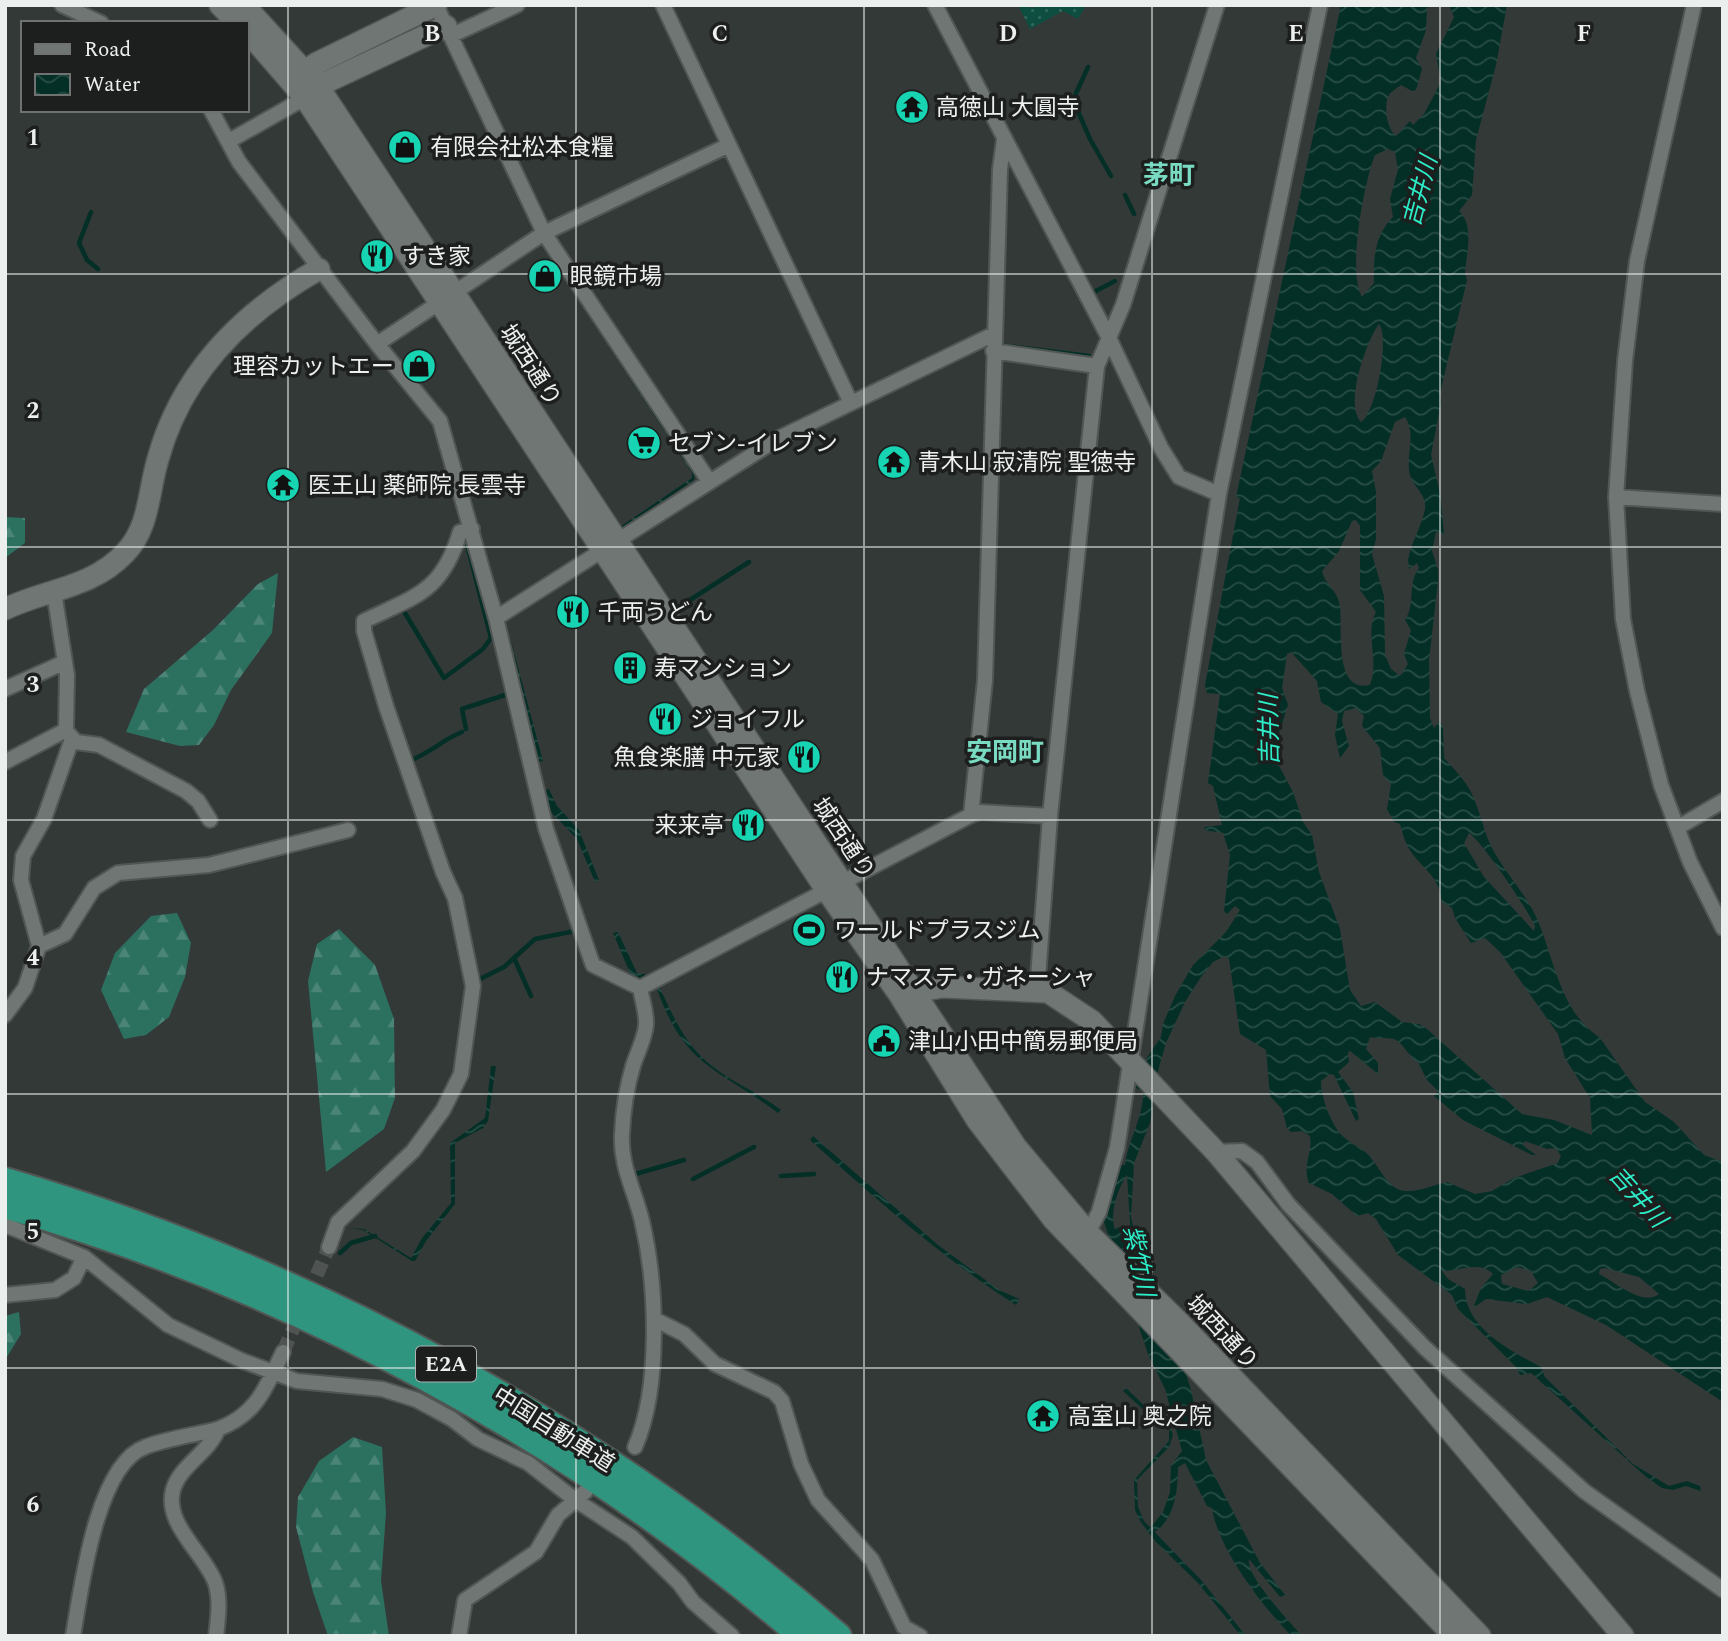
<svg xmlns="http://www.w3.org/2000/svg" width="1728" height="1641" font-family="Spectral,'Noto Sans JP',serif">
<style>
.green{fill:url(#green-dots)}
.forest{fill:url(#forest-firs)}
.water{fill:url(#water-waves);fill-rule:evenodd}
.lines{fill:none;stroke-linecap:round;stroke-linejoin:round}
.stream{stroke:#032f26;stroke-width:4.5}
.street-tunnel{stroke:#4f5452;stroke-width:14;stroke-dasharray:14 7;stroke-linecap:butt}
.street-casing{stroke:#515654;stroke-width:18}
.secondary-casing{stroke:#515654;stroke-width:24}
.highway-casing{stroke:#515654;stroke-width:30}
.street{stroke:#707674;stroke-width:14}
.secondary{stroke:#707674;stroke-width:21}
.highway{stroke:#2f957e;stroke-width:26}
.grid{fill:none;stroke:#ebefee;stroke-width:2;stroke-opacity:0.55}
.labels{text-anchor:middle;stroke-width:7;stroke-linejoin:round;paint-order:stroke}
.shield{fill:#1d1f1e;stroke:#adb1b0;stroke-width:2}
.shield-label{font-size:21px;font-weight:bold;fill:#ebefee}
.poi-label{font-size:23px;fill:#ebefee;stroke:#1d1f1e;text-anchor:start}
.street-label{font-size:23px;fill:#ebefee;stroke:#1d1f1e}
.water-label{font-size:24px;font-style:italic;fill:#2cedc8;stroke:#1d1f1e}
.quarter-label{font-size:26px;font-weight:bold;fill:#79dbc2;stroke:#1d1f1e}
.grid-label{font-size:23px;text-anchor:middle;font-weight:bold;fill:#ebefee;stroke:#1d1f1e;stroke-width:7;stroke-linejoin:round;paint-order:stroke}
</style>
<defs>
<pattern id="green-dots" width="8" height="8" patternUnits="userSpaceOnUse" patternTransform="scale(1.75)"><rect width="8" height="8" fill="#0e4e41"/><path d="M2 2h.1M6 6h.1" fill="none" stroke="#31685d" stroke-width="1.8" stroke-linecap="round"/></pattern>
<pattern id="forest-firs" width="22" height="20" patternUnits="userSpaceOnUse" patternTransform="scale(1.75)"><rect width="22" height="20" fill="#2c7060"/><path d="M5 1l3.5 6h-7zM16 11l3.5 6h-7z" fill="#4b8577"/></pattern>
<pattern id="water-waves" width="16" height="10" patternUnits="userSpaceOnUse" patternTransform="scale(1.75)"><rect width="16" height="10" fill="#032f26"/><path d="M0 5q4-4 8 0t8 0" fill="none" stroke="#284d46"/></pattern>
</defs>
<rect width="100%" height="100%" fill="#333937"/>
<path class="green" d="M1022 5 1033 8 1039 5H1086L1078 19 1063 11 1030 29 1019 7Z"/>
<path class="forest" d="M5 517 25 518V543L5 558Z
M278 573 272 633 231 690 214 725 199 745 180 746 126 732 144 689 213 630 258 584Z
M177 913 191 943 185 977 169 1017 146 1035 124 1039 101 990 115 953 151 916Z
M339 929 375 965 394 1019 395 1098 384 1129 326 1172 308 981 317 944Z
M19 1312 21 1334 5 1360V1316Z
M353 1437 382 1447 386 1513 381 1581 389 1636H328L313 1592 296 1527 298 1497 319 1461Z"/>
<path class="water" d="M1341 5H1431L1427 8 1426 30 1416 58 1422 69 1416 90 1412 91 1401 85C1396 89 1390 92 1388 97 1384 107 1387 130 1396 136L1410 121 1413 125 1424 114 1441 82 1436 54 1454 17 1449 5H1507L1496 65 1476 140 1472 195 1459 211C1475 226 1466 255 1465 274L1467 280 1440 393 1441 403 1431 455 1440 493 1444 534 1436 532 1432 551 1438 570V581L1429 660 1430 718 1434 728 1440 721 1443 727 1444 758C1454 769 1464 779 1471 792 1480 810 1483 830 1492 848 1505 873 1527 895 1538 921 1555 962 1560 1011 1600 1038L1645 1102 1674 1122 1704 1155 1723 1162V1402L1606 1325 1547 1297 1527 1304 1486 1299 1473 1308 1481 1288 1493 1274C1480 1260 1460 1271 1442 1271L1448 1279 1465 1289C1465 1328 1511 1351 1541 1367L1545 1377 1633 1464 1669 1486 1687 1481 1700 1486 1701 1491 1686 1486 1673 1490 1662 1488 1645 1476 1531 1373 1520 1375 1516 1367 1458 1309 1452 1295 1398 1255 1376 1219 1368 1213 1357 1216 1332 1194 1309 1183C1302 1165 1313 1153 1310 1136L1302 1131 1291 1132 1287 1128 1282 1109 1270 1096 1266 1050 1240 1034 1229 959 1225 956 1213 962 1201 977 1185 1002 1166 1043 1159 1067 1150 1123 1134 1163 1131 1217 1137 1245 1154 1276 1191 1390 1206 1460 1260 1563 1285 1595 1280 1597 1249 1559C1245 1575 1290 1622 1302 1636H1292C1264 1609 1217 1547 1212 1508L1207 1506 1185 1463 1178 1467C1178 1490 1175 1518 1155 1532L1151 1527 1163 1512 1170 1492 1171 1466 1182 1451 1165 1389 1148 1354 1103 1219 1115 1164 1125 1165C1128 1140 1144 1117 1143 1091L1136 1088 1144 1062 1161 1037 1163 1024 1175 996 1193 965 1226 932 1240 910 1235 906 1227 914 1224 911 1230 855 1223 833 1204 830 1205 827 1222 825 1213 786 1208 783 1220 694 1207 693 1205 685 1240 498 1236 497ZM1388 149 1395 152 1398 170 1390 199 1393 217C1375 235 1373 258 1374 283L1362 297C1347 272 1364 182 1375 155ZM1379 324C1390 338 1376 413 1361 422 1344 405 1366 341 1379 324ZM1405 417C1417 435 1405 456 1410 475 1413 487 1427 494 1425 509 1422 526 1411 542 1408 560L1409 569 1417 563 1419 568C1407 583 1416 605 1405 620L1411 630 1404 654 1408 664 1400 676 1391 669 1385 655 1384 596 1372 554 1376 539V492L1372 471 1381 461 1395 422ZM1356 520 1360 526V590L1376 612C1364 635 1380 660 1370 685 1329 694 1346 616 1338 599 1334 588 1324 582 1322 571L1339 551 1352 521ZM1291 652 1317 681 1321 702 1338 714 1335 735 1340 758 1349 746 1342 721 1344 711 1356 708 1364 716 1362 726 1380 748 1383 775 1391 784 1387 809 1394 822 1400 824C1402 831 1404 839 1407 845 1416 864 1442 877 1441 901L1452 908 1455 918 1471 943 1485 938 1500 952 1558 1034 1565 1058 1590 1098 1592 1135 1554 1120 1522 1114 1427 1029 1419 1024 1402 1022 1375 1002 1361 1006 1350 990 1340 929 1319 872 1312 835 1303 822 1293 792 1278 764 1276 743 1288 705 1282 688 1287 654ZM1469 833C1481 840 1528 910 1535 926L1534 931 1484 877 1464 843ZM1370 1037C1377 1039 1386 1037 1393 1039 1403 1041 1408 1057 1418 1062L1427 1080 1438 1091 1434 1096 1463 1120 1532 1155H1536L1523 1145 1525 1141 1547 1149 1556 1148 1561 1156 1558 1163 1514 1178 1492 1191 1475 1194 1447 1182C1433 1185 1420 1192 1405 1191 1386 1190 1377 1160 1364 1151 1354 1144 1345 1140 1338 1131 1329 1118 1321 1096 1321 1081L1330 1074 1334 1075 1356 1121 1359 1119 1353 1092 1338 1072 1349 1062 1348 1052 1350 1051 1378 1074V1063L1366 1049ZM1127 1175 1131 1239 1120 1227 1115 1229C1109 1214 1118 1188 1127 1175ZM1517 1267 1531 1271 1538 1283 1528 1291 1502 1284 1501 1275ZM1605 1268 1639 1277 1659 1294C1642 1307 1614 1281 1599 1274L1600 1269Z
M541 244H544L695 473 694 480 531 590 530 588 692 478V473Z
M490 621 507 626 543 761 537 762 502 632 491 629Z
M549 789 557 806 579 830 599 880 595 882 577 839 548 809 542 791Z
M618 932 637 973 654 976C670 1008 682 1043 712 1066 733 1083 759 1093 781 1110L778 1113C717 1067 684 1068 656 986L644 980H633L613 933Z
M491 1066H496L488 1121 483 1128 455 1143V1204L426 1241 415 1261H412L363 1230 348 1228 364 1229 411 1258 422 1238 451 1203 450 1143 485 1118Z
M813 1136 938 1245 999 1290 1019 1299 1016 1305C942 1258 876 1199 810 1140Z
M1126 1388 1149 1410 1168 1421 1173 1435 1169 1447 1137 1480 1138 1507 1144 1521 1202 1581 1246 1636H1241L1198 1583 1156 1542 1140 1521 1135 1510 1134 1480 1169 1441V1429L1161 1418 1147 1413 1123 1391Z"/>
<g class="lines">
<path class="stream" d="M1088 67 1073 100 1090 139 1111 176
M1125 195 1134 214
M91 212 79 243 87 260 98 269
M1094 292 1115 281
M999 345 1089 356
M679 607 749 562
M402 608 444 678 483 649 491 638 465 537
M466 729 462 709 508 694
M409 761C430 753 442 740 462 732
M514 958 531 996
M478 980 504 967 535 939 575 931
M632 1175 684 1160
M781 1176 814 1174
M693 1179 754 1147
M340 1253 351 1243 375 1236"/>
<path class="street-tunnel" d="M283 1352 329 1247"/>
<g class="street-casing">
<path id="street" d="M62 5 101 23
M436 5 544 233 709 481
M663 5 850 401
M935 5 1109 338 1161 448 1179 477 1219 494
M1694 5 1637 261 1625 361 1616 497 1623 619 1637 691 1661 785 1690 862 1723 928
M450 36 517 5
M211 110 239 162 377 344 440 421 496 618 546 829 589 954 593 965 640 988
M229 141 305 98
M377 344 544 233 729 145
M993 351 1097 366
M1616 497 1723 504
M496 618 779 438 994 334
M5 689 65 662
M67 732 76 742 99 745 186 791 198 801 210 820
M5 762 66 730 67 675 54 592
M971 815 985 680 1000 169 1004 140
M1677 828 1723 801
M39 946 65 934 94 888 118 873 209 865 348 830
M640 988 971 815 980 812 1050 816
M1037 991 1050 816 1097 366 1123 305 1217 5
M5 1015 25 988 39 946 21 880 23 856 44 819 72 739
M1216 1152 1242 1151 1257 1162 1288 1204 1425 1348 1584 1491 1723 1590
M5 1225 84 1257 168 1325 243 1361 297 1381 382 1389 417 1400 452 1419 478 1439 528 1463 574 1499 632 1537 679 1583 693 1602 732 1636
M1084 1240 1099 1212 1117 1148 1219 494 1320 5
M329 1247 338 1222 413 1151 443 1110 461 1074 473 986 455 898 443 872 386 706 364 631V621C416 596 442 592 460 532L472 529
M5 1295 55 1290 74 1278 84 1257
M654 1319 684 1334 715 1364 774 1392 782 1401 801 1464 818 1500 872 1560 904 1627 920 1636
M635 1447C661 1387 657 1285 642 1221 635 1191 620 1166 622 1134 623 1112 627 1086 633 1066 637 1053 645 1038 646 1025 647 1014 642 999 640 988
M73 1636C81 1590 96 1465 145 1447 168 1438 195 1435 218 1429
M216 1636C218 1618 221 1599 215 1582 204 1553 164 1524 173 1490 180 1465 209 1453 218 1429 256 1415 266 1388 283 1352
M459 1636 465 1600 536 1552 558 1515 586 1491"/>
</g>
<g class="secondary-casing">
<path id="secondary" d="M220 5 238 23
M244 5 318 86 1016 1147 1089 1234 1177 1320 1480 1636
M247 31 305 98 827 891 899 994 977 1120 1054 1220 1454 1636
M295 78 317 63 436 5
M309 94 318 86 446 26
M5 609C47 589 92 588 125 553 150 527 148 492 158 459 182 372 243 312 319 269
M905 993 943 987 1048 992 1092 1021 1216 1152 1623 1636"/>
</g>
<g class="highway-casing">
<path id="highway" d="M5 1181C311 1271 597 1427 838 1636
M5 1205C295 1288 573 1439 802 1636"/>
</g>
<use href="#street" class="street"/>
<use href="#secondary" class="secondary"/>
<use href="#highway" class="highway"/>
</g>
<path class="grid" d="M288 5V1636M576 5V1636M864 5V1636M1152 5V1636M1440 5V1636M5 274H1723M5 547H1723M5 820H1723M5 1094H1723M5 1368H1723"/>
<defs>
<g id="temple-disc" transform="scale(1.75)"><circle r="9.5" fill="#17d5b3" stroke="#1d1f1e"/><path d="M0-6L5-2H3V0L6.5 2.5H4V6H1.5V3h-3V6H-4V2.5H-6.5L-3 0V-2H-5Z" fill="#111"/></g>
<g id="shop-disc" transform="scale(1.75)"><circle r="9.5" fill="#17d5b3" stroke="#1d1f1e"/><path d="M-5-2.5h2.3a2.7 3.5 0 0 1 5.4 0H5L5.5 6h-11ZM-1.5-2.5h3a1.5 2.3 0 0 0-3 0Z" fill="#111"/></g>
<g id="restaurant-disc" transform="scale(1.75)"><circle r="9.5" fill="#17d5b3" stroke="#1d1f1e"/><path d="M-5-6h1v4h1v-4h1v4h1v-4h1v5L-1.5 .5V6h-2V.5L-5-1ZM5-6V6H3V1.5H1.5Q1.5-4 5-6Z" fill="#111"/></g>
<g id="supermarket-disc" transform="scale(1.75)"><circle r="9.5" fill="#17d5b3" stroke="#1d1f1e"/><path d="M-6-5.5h2.5l.6 2H6L4.5 2H-2.5L-4.4-4H-6ZM-1.5 3.2a1.3 1.3 0 1 0 .1 0ZM3 3.2a1.3 1.3 0 1 0 .1 0Z" fill="#111"/></g>
<g id="building-disc" transform="scale(1.75)"><circle r="9.5" fill="#17d5b3" stroke="#1d1f1e"/><path d="M-4-6H4V6H1V3H-1V6H-4ZM-2.5-4.3h1.7v1.8h-1.7ZM.8-4.3h1.7v1.8H.8ZM-2.5-1h1.7V.8h-1.7ZM.8-1h1.7V.8H.8Z" fill="#111"/></g>
<g id="stadium-disc" transform="scale(1.75)"><circle r="9.5" fill="#17d5b3" stroke="#1d1f1e"/><path d="M0-5a6.5 5 0 1 0 0 10a6.5 5 0 1 0 0-10ZM-3.5-1.8h7v3.6h-7Z" fill="#111"/></g>
<g id="civic-disc" transform="scale(1.75)"><circle r="9.5" fill="#17d5b3" stroke="#1d1f1e"/><path d="M-.6-6.5H3V-4.5H.6V-3L4-1V1h2V6H-6V1h2V-1L-.6-3ZM-1.2 2.5V6h2.4V2.5Z" fill="#111"/></g>
</defs>
<g fill-rule="evenodd">
<use href="#temple-disc" x="912" y="107"/>
<use href="#shop-disc" x="405" y="147"/>
<use href="#restaurant-disc" x="377" y="256"/>
<use href="#shop-disc" x="545" y="276"/>
<use href="#shop-disc" x="419" y="366"/>
<use href="#supermarket-disc" x="644" y="443"/>
<use href="#temple-disc" x="894" y="462"/>
<use href="#temple-disc" x="283" y="485"/>
<use href="#restaurant-disc" x="573" y="612"/>
<use href="#building-disc" x="630" y="668"/>
<use href="#restaurant-disc" x="665" y="719"/>
<use href="#restaurant-disc" x="804" y="757"/>
<use href="#restaurant-disc" x="748" y="825"/>
<use href="#stadium-disc" x="809" y="930"/>
<use href="#restaurant-disc" x="842" y="977"/>
<use href="#civic-disc" x="884" y="1041"/>
<use href="#temple-disc" x="1043" y="1416"/>
</g>
<g class="labels">
<rect class="shield" x="416" y="1346.5" width="60" height="35" rx="5"/>
<g class="shield-label">
<text x="446" y="1371">E2A</text>
</g>
<g class="poi-label">
<text x="936" y="115">高徳山 大圓寺</text>
<text x="430" y="155">有限会社松本食糧</text>
<text x="402" y="264">すき家</text>
<text x="570" y="284">眼鏡市場</text>
<text x="394" y="374" text-anchor="end">理容カットエー</text>
<text x="668" y="451">セブン-イレブン</text>
<text x="918" y="470">青木山 寂清院 聖徳寺</text>
<text x="308" y="493">医王山 薬師院 長雲寺</text>
<text x="598" y="620">千両うどん</text>
<text x="654" y="676">寿マンション</text>
<text x="690" y="727">ジョイフル</text>
<text x="780" y="765" text-anchor="end">魚食楽膳 中元家</text>
<text x="724" y="833" text-anchor="end">来来亭</text>
<text x="834" y="938">ワールドプラスジム</text>
<text x="866" y="985">ナマステ・ガネーシャ</text>
<text x="908" y="1049">津山小田中簡易郵便局</text>
<text x="1068" y="1424">高室山 奥之院</text>
</g>
<g class="street-label">
<text transform="translate(531 365) rotate(57)" y="8">城西通り</text>
<text transform="translate(844 838) rotate(56)" y="8">城西通り</text>
<text transform="translate(1223 1332) rotate(47)" y="8">城西通り</text>
<text transform="translate(554 1429) rotate(32)" y="8">中国自動車道</text>
</g>
<g class="water-label">
<text transform="translate(1420 191) rotate(-75)" y="8">吉井川</text>
<text transform="translate(1269 730) rotate(-91)" y="8">吉井川</text>
<text transform="translate(1638 1197) rotate(48)" y="8">吉井川</text>
<text transform="translate(1139 1261) rotate(78)" y="8">紫竹川</text>
</g>
<g class="quarter-label">
<text x="1169" y="184">茅町</text>
<text x="1005" y="761">安岡町</text>
</g>
</g>
<g class="grid-label">
<text x="432" y="41">B</text>
<text x="720" y="41">C</text>
<text x="1008" y="41">D</text>
<text x="1296" y="41">E</text>
<text x="1584" y="41">F</text>
<text x="33" y="145">1</text>
<text x="33" y="418">2</text>
<text x="33" y="692">3</text>
<text x="33" y="965">4</text>
<text x="33" y="1239">5</text>
<text x="33" y="1512">6</text>
</g>
<rect width="1728" height="1641" fill="none" stroke="#ebefee" stroke-width="14"/>
<rect x="21" y="21" width="228" height="91" fill="#1d1f1e" stroke="#6f7271" stroke-width="2"/>
<rect x="35" y="44" width="35" height="10" fill="#707674" stroke="#6f7271" stroke-width="2"/>
<text x="84" y="56" font-size="21" fill="#ebefee">Road</text>
<rect x="35" y="74" width="35" height="21" fill="url(#water-waves)" stroke="#6f7271" stroke-width="2"/>
<text x="84" y="91" font-size="21" fill="#ebefee">Water</text>
</svg>
